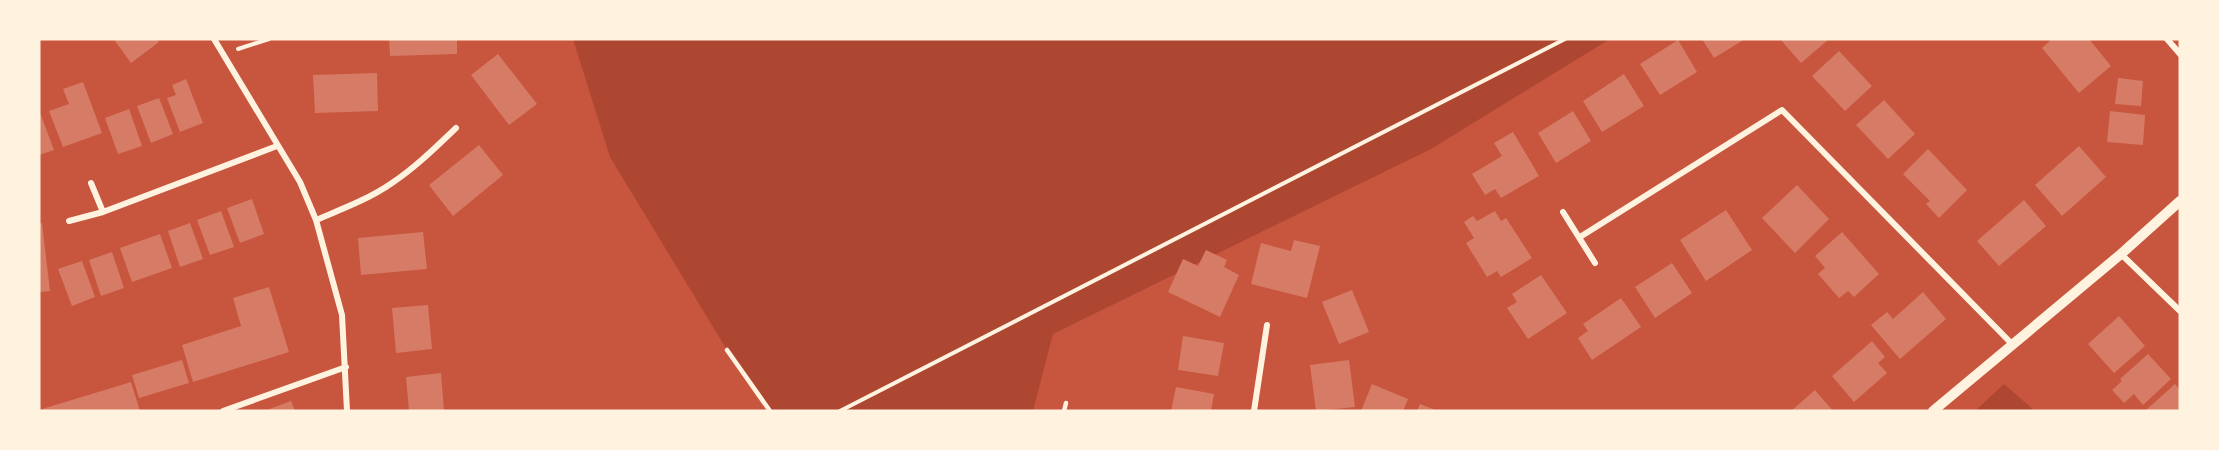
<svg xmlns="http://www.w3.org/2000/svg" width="2219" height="450" font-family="'Fira Sans',sans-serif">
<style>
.green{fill:#ae4732}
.building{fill:#d67c66}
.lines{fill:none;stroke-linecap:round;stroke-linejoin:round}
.path{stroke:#fff3e0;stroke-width:4}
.service{stroke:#fff3e0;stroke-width:4.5}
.minor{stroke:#fff3e0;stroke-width:6}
.tertiary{stroke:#fff3e0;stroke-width:10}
</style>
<rect width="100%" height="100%" fill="#c8553d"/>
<path class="green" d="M573 39H1610L1431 149 1053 334 1033 411H770L727 350 610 157Z
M2004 384 2035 411H1975Z"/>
<path class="building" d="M119 39H157L159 42 131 63 115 41Z
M389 39H457V54L390 56Z
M1702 39H1745L1714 58Z
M1780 39H1829L1801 63Z
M2052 39H2089L2111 66 2079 93 2042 48Z
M1678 40 1697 72 1660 95 1640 64Z
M1839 51 1872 86 1845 111 1812 76Z
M498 54 537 104 509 125 471 75Z
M377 73 378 111 315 113 313 75Z
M1624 74 1644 106 1602 132 1583 101Z
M2118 78 2143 81 2141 106 2115 104Z
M186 79 203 123 180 132 167 98 176 95 172 85Z
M83 82 102 133 63 147 49 111 69 104 63 89Z
M159 98 173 134 151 143 137 106Z
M1884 100 1915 134 1888 159 1856 125Z
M129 109 142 146 118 154 105 118Z
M39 110 54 150 39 155Z
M1573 111 1591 141 1556 163 1538 133Z
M2110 111 2145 115 2143 145 2107 142Z
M1513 132 1539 176 1501 198 1495 189 1485 195 1472 174 1502 156 1494 143Z
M479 145 503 175 453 216 429 185Z
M2079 146 2106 177 2062 216 2035 185Z
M1928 149 1967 190 1939 218 1926 204 1930 201 1903 174Z
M1797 185 1829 219 1795 253 1762 218Z
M252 199 264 234 240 243 227 208Z
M2024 200 2046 226 1999 266 1977 241Z
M1726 210 1752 250 1706 281 1680 240Z
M221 211 234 247 210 255 197 220Z
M1495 211 1501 221 1506 218 1532 258 1501 277 1497 271 1487 277 1466 243 1474 238 1464 222 1473 216 1477 221Z
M42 223 50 291 39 292V224Z
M190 223 203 259 180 267 168 231Z
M423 232 427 269 361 275 358 238Z
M1842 232 1879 274 1854 297 1848 291 1839 298 1818 274 1825 268 1815 256Z
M160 234 172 268 132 282 120 248Z
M1294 240 1320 246 1307 298 1251 284 1261 243 1291 251Z
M1206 250 1227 260 1224 267 1239 275 1220 317 1168 292 1183 259 1198 266Z
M112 252 124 288 101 296 89 260Z
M82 261 95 297 72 306 58 269Z
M1672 263 1692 293 1655 318 1635 287Z
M1541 275 1567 313 1528 339 1507 308 1517 302 1512 294Z
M269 287 289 352 193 382 182 345 241 326 233 298Z
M1352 290 1369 332 1339 344 1322 302Z
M1923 292 1946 319 1900 359 1871 325 1887 312 1893 319Z
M1621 298 1641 327 1592 360 1578 338 1588 331 1583 324Z
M428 305 432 349 396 353 392 308Z
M2119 316 2145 346 2114 373 2088 344Z
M1183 336 1224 343 1218 376 1178 370Z
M1872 341 1885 357 1878 363 1887 373 1854 402 1832 376Z
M2148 354 2171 379 2143 405 2134 394 2124 403 2112 390 2122 381 2120 379Z
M182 360 189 383 139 398 132 375Z
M1349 360 1355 407 1316 411 1310 365Z
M441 373 444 411H409L406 377Z
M131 382 140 411H39V410Z
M1372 384 1408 399 1403 411H1361Z
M2175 384 2180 390V411H2145Z
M1176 387 1214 394 1211 411H1171Z
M1815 390 1833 411H1791Z
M291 401 295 411H264Z
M1420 404 1438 411H1417Z"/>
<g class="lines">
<path class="path" d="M238 49 269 39
M840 411 1565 39"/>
<path class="service" d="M727 350 770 411
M1064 411 1066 403"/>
<path class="minor" d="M214 39 300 182 316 220 342 315 347 411
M2167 39 2180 54
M91 183 103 212
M1563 212 1595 263
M316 220C342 209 369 199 392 183 416 167 436 147 456 128
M69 221 103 212 277 146
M1580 237 1782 110 2013 345
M2121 254 2180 311
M223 411 346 367
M1254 411 1267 325"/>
<path class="tertiary" d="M1933 411 2121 254 2180 201"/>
</g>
<rect width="2219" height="450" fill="none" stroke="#fff3e0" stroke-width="81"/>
</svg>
